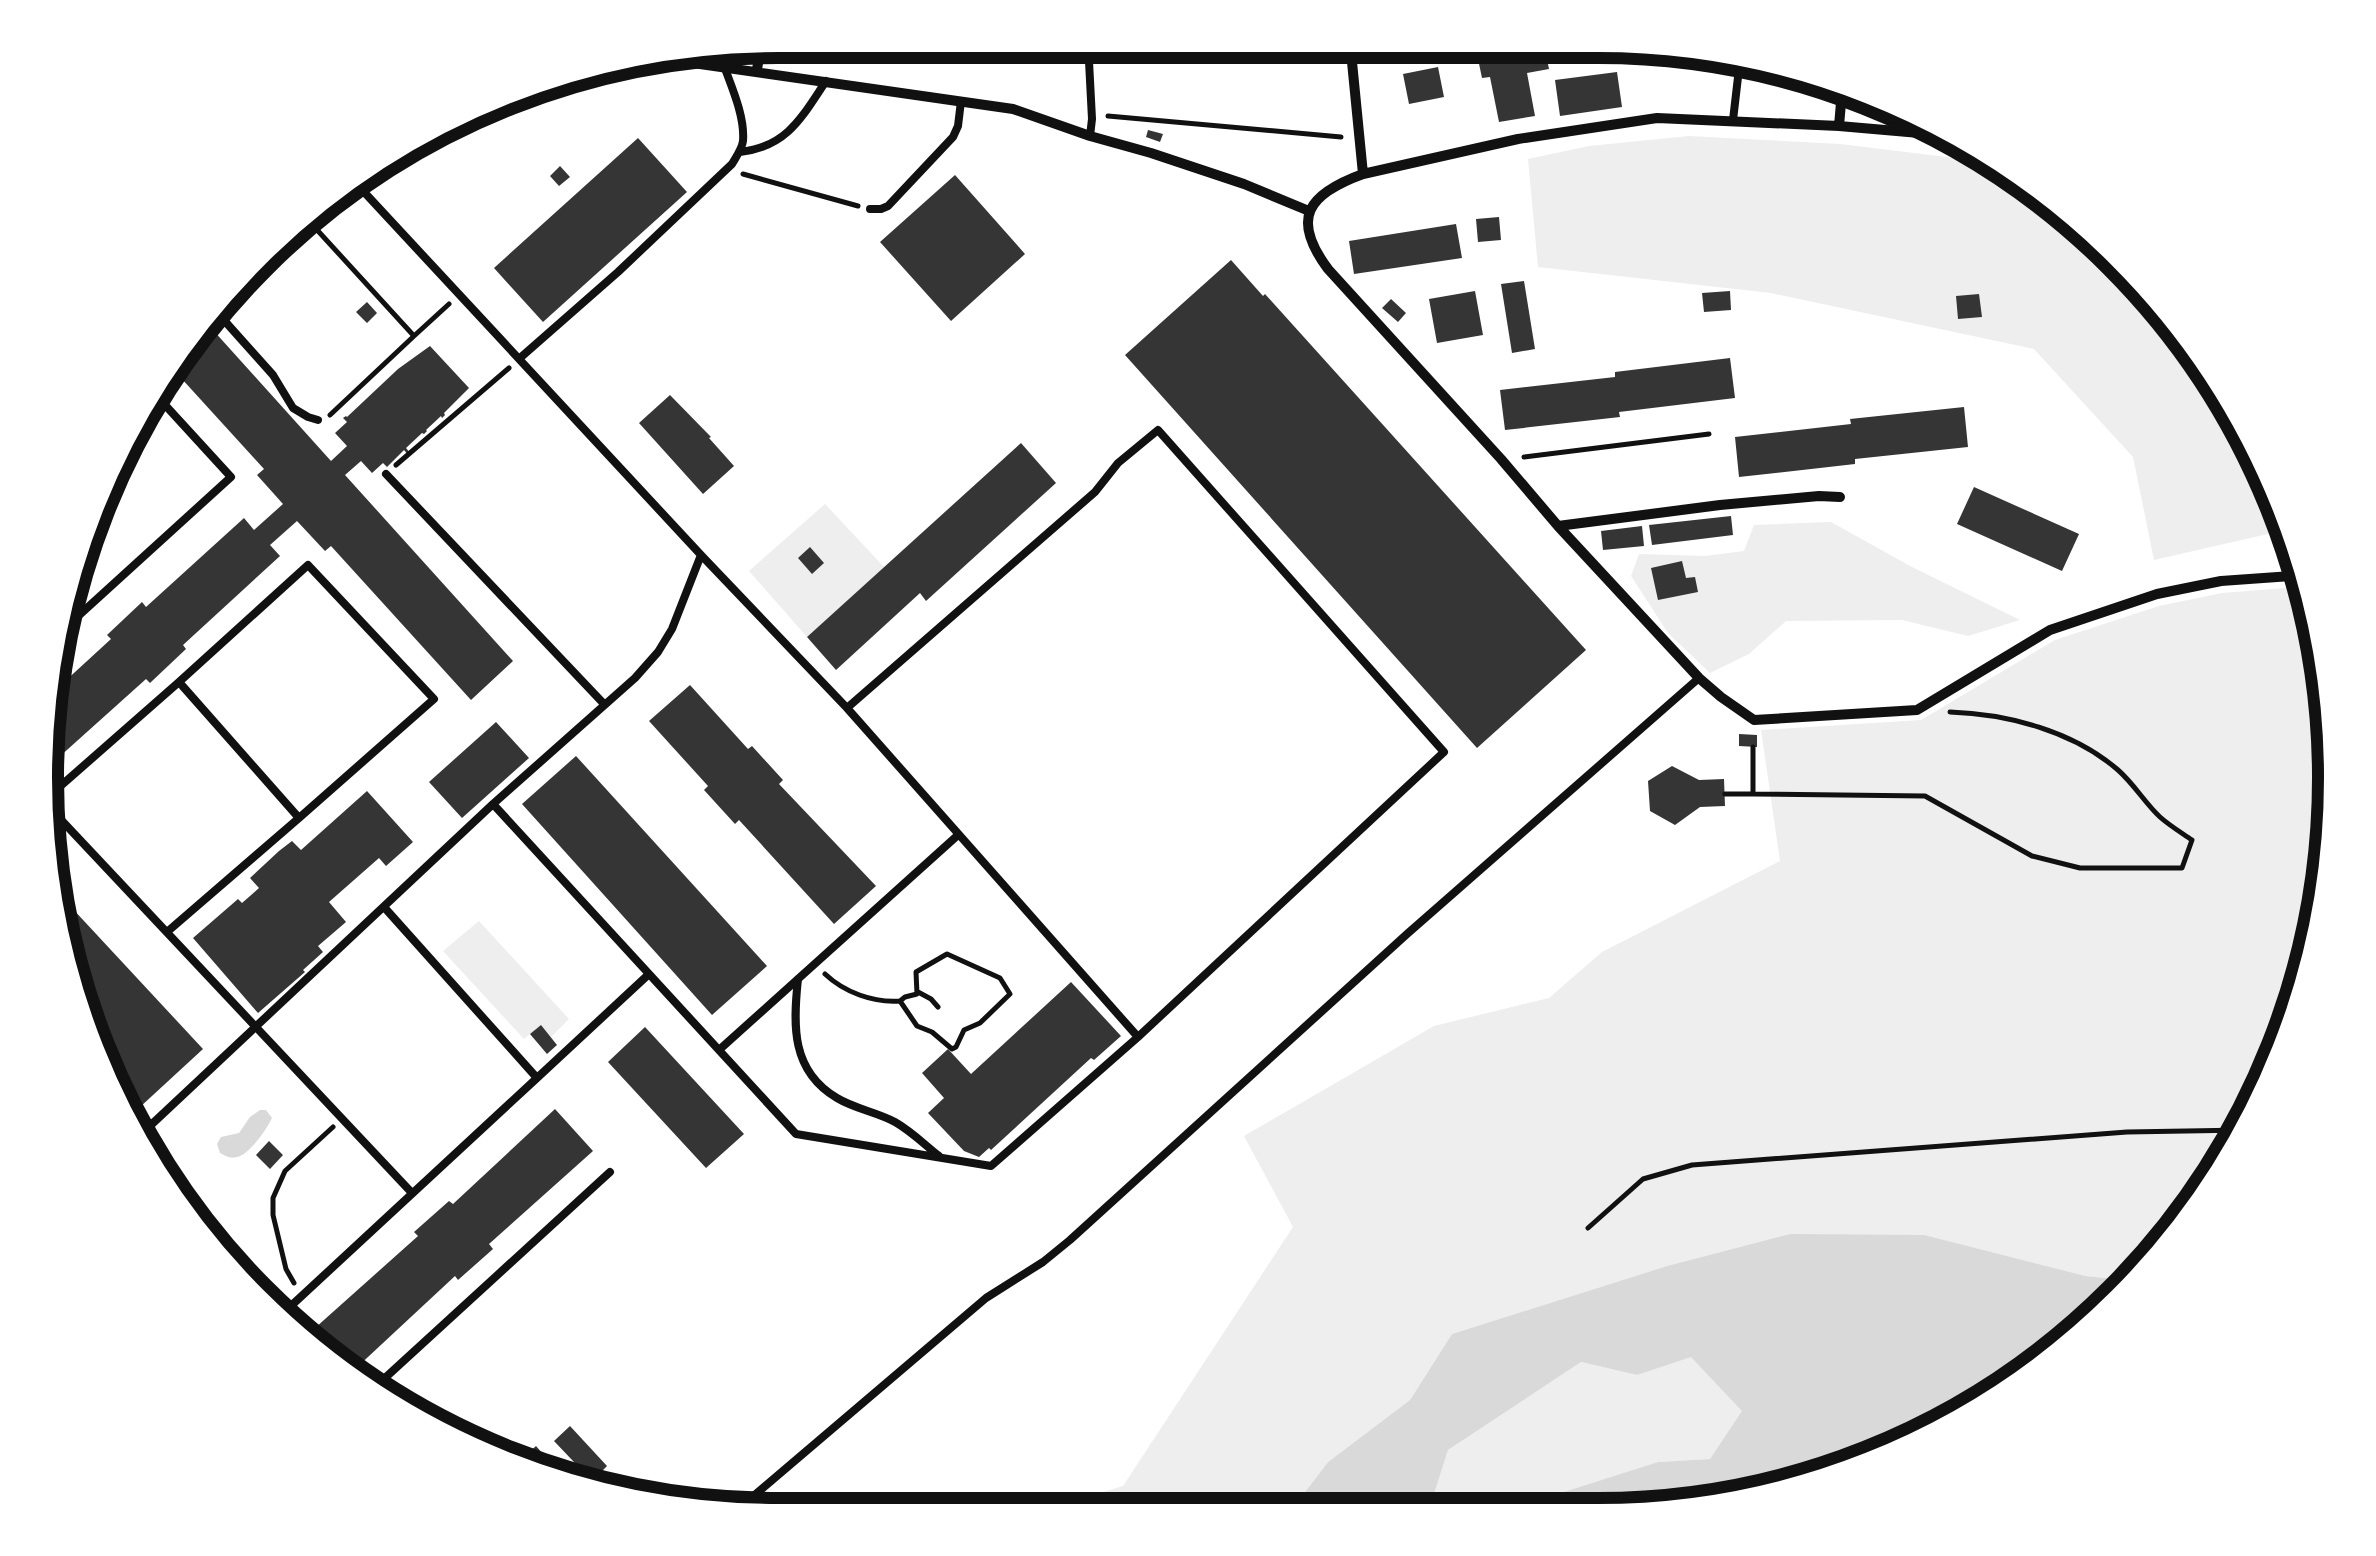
<svg xmlns="http://www.w3.org/2000/svg" width="2376" height="1556" font-family="'PT Sans',sans-serif">
<style>
.green{fill:#eee}
.water{fill:#d9d9d9}
.building{fill:#353535}
.lines{fill:none;stroke-linecap:round;stroke-linejoin:round}
.path{stroke:#111;stroke-width:5}
.service{stroke:#111;stroke-width:8}
.minor{stroke:#111;stroke-width:10}
.rim{fill:none;stroke:#111;stroke-width:12}
</style>
<rect width="100%" height="100%" fill="#fff"/>
<path class="green" d="M1689 136 1840 144 1955 158 1982 155 2085 224 2184 329 2260 452 2290 532 2281 531 2154 560 2133 457 2034 349 1771 293 1538 267 1528 159 1589 146Z
M825 504 884 567 807 637 749 571Z
M1831 522 1912 567 2020 620 1968 636 1902 620 1786 621 1749 654 1710 673 1668 633 1631 576 1639 554 1705 556 1744 551 1754 525Z
M2311 586 2334 730 2330 875 2297 1016 2237 1147 2152 1265 2136 1281 2085 1276 1790 1234 1667 1266 1452 1334 1410 1400 1328 1462 1289 1513 1041 1511 1123 1486 1293 1227 1244 1136 1434 1026 1549 998 1602 952 1780 861 1761 730 1921 720 2055 640 2159 606 2222 593Z
M479 921 569 1019 551 1037 540 1026 524 1039 443 951Z
M1691 1356 1743 1411 1710 1459 1658 1462 1551 1496 1519 1514 1428 1513 1448 1450 1581 1362 1637 1375Z"/>
<path class="water" d="M260 1110H266L272 1118C267 1129 249 1155 237 1157 230 1159 226 1156 220 1153L217 1144 221 1137 239 1133 250 1117Z
M1790 1234 1924 1235 2085 1276 2136 1281 2047 1364 1924 1440 1788 1491 1646 1514H1519L1551 1496 1658 1462 1710 1459 1742 1411 1691 1357 1637 1375 1581 1362 1448 1450 1428 1513H1289L1328 1462 1410 1400 1452 1334 1667 1266Z"/>
<path class="building" d="M1510 48 1512 56 1545 49 1549 69 1527 73 1535 116 1499 122 1490 77 1482 78 1477 54Z
M1438 67 1444 97 1409 104 1403 74Z
M1617 72 1622 107 1560 116 1555 80Z
M1148 130 1163 134 1160 142 1146 137Z
M638 138 687 192 543 322 494 268Z
M560 166 570 177 559 186 550 176Z
M955 175 1025 254 951 321 880 242Z
M1499 217 1501 240 1478 242 1476 219Z
M1456 224 1462 258 1354 274 1349 241Z
M1231 260 1263 296 1265 294 1586 650 1477 748 1125 355Z
M1524 281 1535 349 1512 353 1501 284Z
M1475 291 1483 335 1437 343 1429 299Z
M1730 291 1731 310 1704 312 1702 293Z
M1979 294 1982 317 1958 319 1956 296Z
M1391 299 1406 313 1398 322 1382 308Z
M367 302 377 313 367 323 356 312Z
M203 319 331 461 347 446 335 433 347 422 343 418 346 416 347 417 398 369 430 346 469 388 444 413 445 415 442 418 441 416 426 430 427 431 424 434 422 433 406 448 411 454 409 456 404 450 387 467 383 463 372 473 361 461 345 475 513 661 471 700 331 546 325 551 297 521 270 545 280 556 183 645 186 649 150 683 146 679 48 767 45 763 42 729 50 695 111 639 107 635 142 602 146 607 244 518 254 530 283 504 257 475 264 469 171 367 193 328Z
M1730 358 1735 398 1619 412 1620 417 1505 430 1500 390 1615 377V372Z
M670 395 711 437 709 438 734 466 703 494 639 423Z
M1964 407 1968 447 1855 459V464L1739 477 1735 437 1851 424 1850 419Z
M1021 443 1056 483 926 601 920 593 836 670 807 637Z
M1974 487 2079 534 2062 571 1957 524Z
M1731 516 1733 535 1652 545 1649 525Z
M1642 526 1644 546 1603 550 1601 531Z
M810 547 824 563 812 574 798 558Z
M1682 561 1686 578 1695 577 1698 592 1658 600 1651 568Z
M690 685 748 749 752 746 783 780 779 784 876 886 834 924 739 820 735 824 704 790 708 786 649 721Z
M496 722 529 758 462 818 429 782Z
M1739 734 1757 735V747L1739 746Z
M576 756 767 966 712 1015 522 804Z
M1672 766 1699 780 1724 779 1725 806 1700 807 1675 825 1650 811 1648 781Z
M367 791 413 842 386 866 379 858 329 902 346 922 318 946 323 952 303 970 305 972 258 1013 193 938 238 899 242 903 259 888 250 878 279 851 292 841 301 850Z
M58 893 203 1049 127 1119 65 968Z
M1071 982 1121 1036 1094 1060 1091 1058 991 1150 989 1148 979 1157 964 1151 928 1113 944 1098 922 1073 948 1049 971 1074Z
M541 1025 557 1045 547 1054 530 1034Z
M645 1027 744 1134 706 1168 608 1062Z
M555 1109 593 1151 489 1244 493 1249 458 1280 455 1276 354 1370 315 1328 418 1236 414 1232 449 1201 453 1204Z
M269 1141 283 1155 270 1169 256 1155Z
M570 1426 607 1466 592 1481 554 1441Z
M536 1446 560 1473 519 1461Z"/>
<g class="lines">
<path class="path" d="M1108 116 1341 137
M743 174 858 206
M308 220 414 336 330 415
M414 336 449 304
M1524 457 1709 434
M396 465 509 368
M1725 794H1753V747
M1753 794 1925 796 2032 856 2080 868H2182L2192 840C2182 833 2170 826 2160 817 2145 803 2134 784 2118 770 2073 731 2008 714 1950 712
M947 954 1000 978 1010 994 980 1023 964 1030 956 1047 952 1049 932 1032 917 1026 900 1001 905 997 917 994 916 972Z
M825 974C844 992 873 1003 900 1001
M918 992 931 999 938 1007
M1588 1228 1643 1179 1692 1165 2127 1132 2245 1130
M294 1283 286 1269 273 1215V1198L285 1171 333 1127"/>
<path class="service" d="M1088 42 1092 119 1090 136
M1733 120 1740 60
M740 152C787 147 802 117 826 81
M870 209H881L888 206 953 137 958 126 961 101
M214 309 273 375 293 408 308 417 318 420
M520 358 618 272 732 164C736 157 742 149 743 141 745 117 732 88 724 66
M386 474 604 704
M65 628 231 477 155 394
M179 682 308 565 434 699 299 818
M847 708 1095 492 1118 463 1158 430 1444 752 1138 1037
M48 797 179 682 299 818 167 932
M493 804 796 1134 991 1166 1138 1037 847 708 701 555
M49 807 412 1193
M798 979C793 1025 791 1071 837 1098 855 1109 877 1112 895 1122 911 1131 925 1145 939 1156
M719 1050 958 835
M537 1078 649 974
M136 1139 493 804 635 678 658 652 672 629 701 555 352 179
M279 1317 537 1078 384 907
M374 1388 610 1172
M737 1510 986 1298 1043 1262 1070 1240 1407 934 1699 678"/>
<path class="minor" d="M1353 44 1352 62 1363 174
M665 59 1013 109 1090 136 1151 153 1244 184 1309 211
M757 70 761 43
M1839 126 1842 91
M1954 136 1839 126 1657 118 1518 139 1363 174C1308 194 1290 218 1328 269L1501 459 1558 526 1699 678 1721 697 1754 720 1917 710 2050 630 2157 594 2221 581 2306 575
M1558 526 1720 505 1819 496 1840 497"/>
</g>
<path d="M0 0H2376V1556H0ZM778 58H1598A720 720 0 0 1 2318 778V778A720 720 0 0 1 1598 1498H778A720 720 0 0 1 58 778V778A720 720 0 0 1 778 58Z" fill="#fff" fill-rule="evenodd"/>
<path class="rim" d="M778 58H1598A720 720 0 0 1 2318 778V778A720 720 0 0 1 1598 1498H778A720 720 0 0 1 58 778V778A720 720 0 0 1 778 58Z"/>
</svg>
